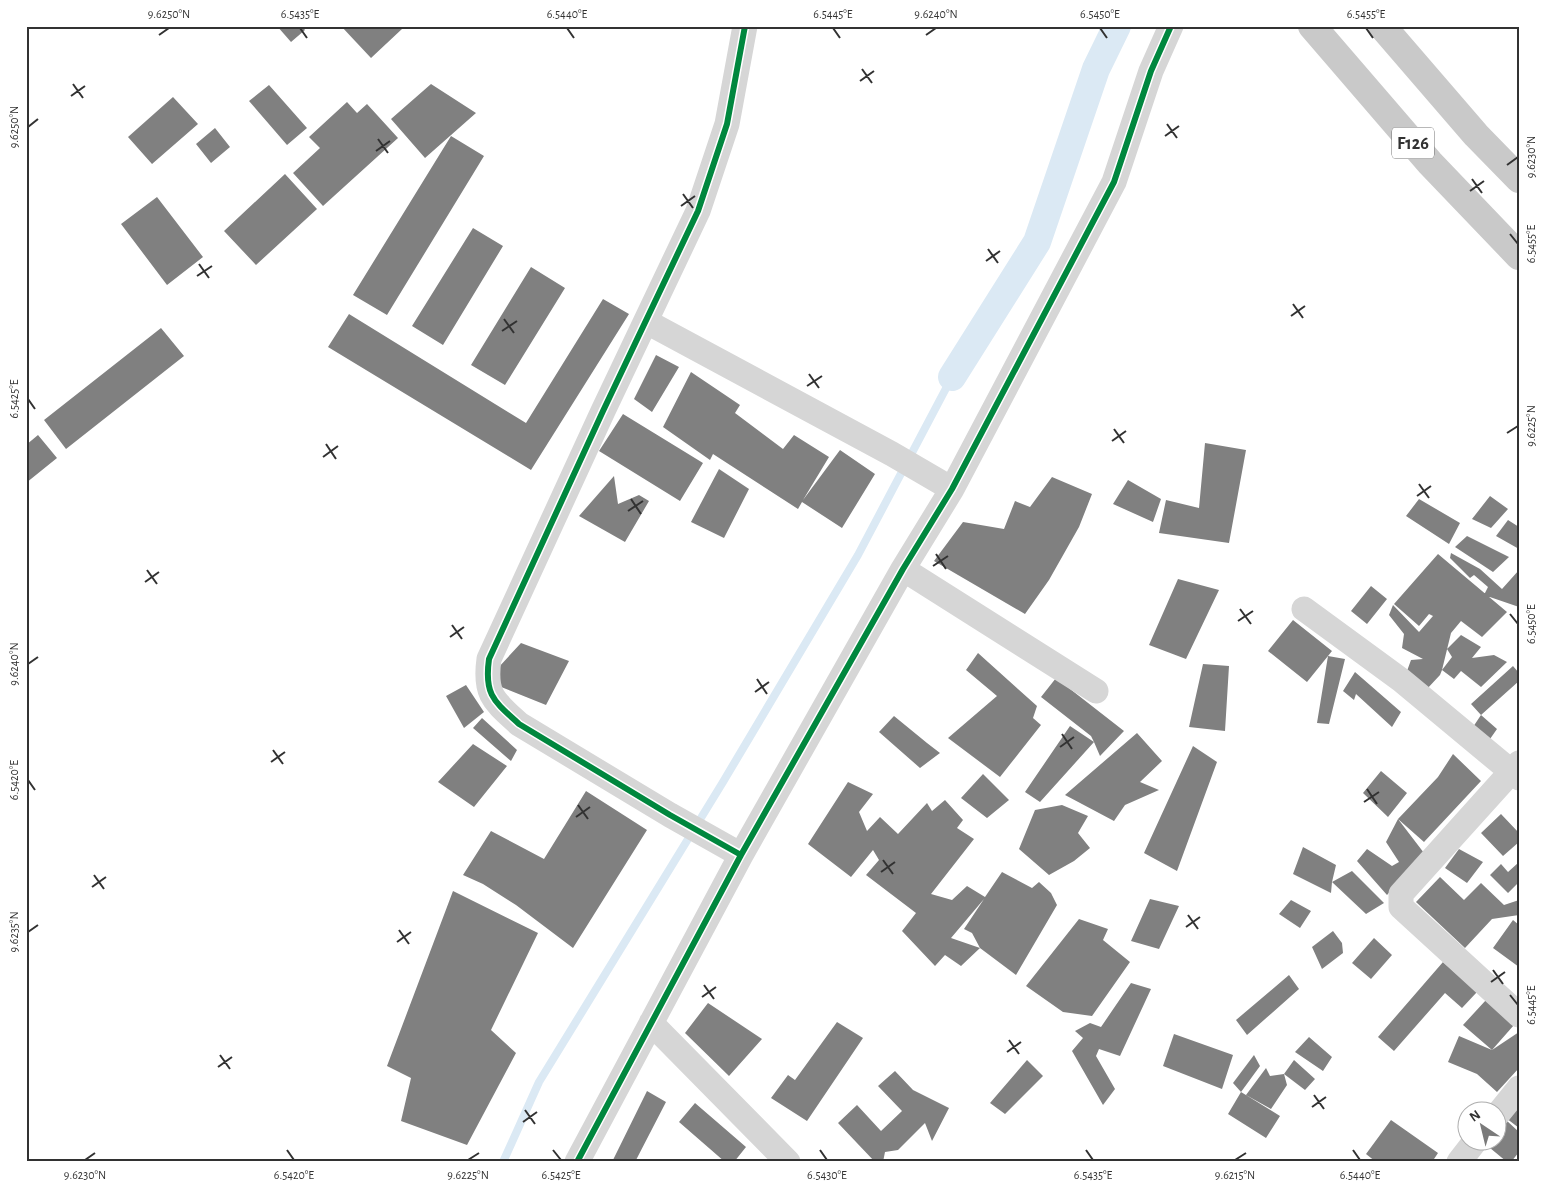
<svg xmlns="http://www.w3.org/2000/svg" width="1545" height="1188" font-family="'Alegreya Sans',sans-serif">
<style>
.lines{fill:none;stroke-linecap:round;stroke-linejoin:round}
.stream{stroke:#dbe9f4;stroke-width:8}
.canal{stroke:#dbe9f4;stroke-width:28}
.building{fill:#808080}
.street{stroke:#d6d6d6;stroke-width:25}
.primary{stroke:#c9c9c9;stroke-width:28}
.cycleway-casing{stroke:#fff;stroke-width:9}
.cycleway{stroke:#00873e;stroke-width:6}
.ticks{fill:none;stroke:#323232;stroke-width:2}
.labels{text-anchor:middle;stroke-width:5;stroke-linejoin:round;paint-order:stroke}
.shield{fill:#fff;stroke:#707070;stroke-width:1}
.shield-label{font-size:18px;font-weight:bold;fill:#323232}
.neatline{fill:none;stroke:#323232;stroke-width:2}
.ticks-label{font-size:12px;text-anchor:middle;fill:#323232}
</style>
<rect width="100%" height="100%" fill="#fff"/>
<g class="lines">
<path class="stream" d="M503 1162 539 1082 723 782 858 555 952 377"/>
<path class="canal" d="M952 377 1037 242 1096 69 1117 26"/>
</g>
<path class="building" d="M277 26H302L305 30 291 42Z
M341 26H400L402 29 371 58Z
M431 84 476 113 425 158 391 119Z
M269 85 307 128 287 145 249 101Z
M173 97 198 124 152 164 128 137Z
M347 102 357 113 367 104 398 138 323 206 293 173 320 148 309 137Z
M215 128 230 147 211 163 196 144Z
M451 136 484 156 387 315 353 295Z
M285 174 317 209 256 265 224 231Z
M157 197 203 257 167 285 121 224Z
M473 228 503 246 443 345 412 326Z
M531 267 565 288 505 385 471 365Z
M603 299 629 314 531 470 328 347 349 314 526 423Z
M161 328 184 356 66 449 44 420Z
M656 355 679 367 652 412 634 399Z
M691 372 740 405 735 413 783 449 794 435 829 457 803 500 840 450 875 474 842 528 802 502 798 509 713 454 710 460 663 427Z
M623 414 703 463 680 501 599 451Z
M38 435 57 458 26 483V445Z
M1205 443 1246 450 1229 543 1159 533 1166 500 1199 508Z
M719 469 749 489 724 538 691 522Z
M614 476 618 504 639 495 649 501 625 542 579 516Z
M1052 477 1092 494 1079 527 1049 580 1025 614 934 561 963 522 1004 529 1015 501 1030 507Z
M1128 480 1161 499 1153 522 1113 504Z
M1490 496 1508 509 1491 528 1472 519Z
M1419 499 1460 523 1449 544 1406 516Z
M1508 520 1519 527V549L1496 536Z
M1467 536 1509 557 1493 572 1455 547Z
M1451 553 1480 569 1502 589 1519 570V607L1484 595 1488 587 1474 575 1470 578 1450 558Z
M1438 554 1507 612 1482 637 1461 621 1451 633 1442 670 1452 657 1447 649 1461 635 1481 647 1472 658 1494 655 1507 662 1481 687 1461 671 1454 679 1442 670 1440 675 1426 690 1407 671 1411 660 1423 659 1402 648 1404 634 1389 615 1393 605 1419 632 1433 616 1429 614 1419 626 1394 604Z
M1178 579 1219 590 1186 659 1149 645Z
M1371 586 1387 599 1367 624 1351 611Z
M1293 620 1332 651 1328 656 1345 659 1329 724 1317 723 1328 656 1307 682 1268 651Z
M521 643 569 661 546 705 486 681Z
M978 653 1037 706 1033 718 1041 725 1000 777 948 738 997 696 966 670Z
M1203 664 1229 666 1225 731 1189 727Z
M1513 666 1519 673V681L1481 715 1497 729 1490 739 1473 727 1481 715 1471 704Z
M1355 672 1401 712 1392 727 1356 694 1354 700 1343 691Z
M1056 678 1124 731 1100 756 1094 742 1040 802 1025 792 1070 726 1094 742 1091 736 1041 697Z
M466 685 484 712 464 728 446 696Z
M894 716 927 743 940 753 920 768 879 732Z
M482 718 517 750 511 761 473 728Z
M1137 733 1162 761 1140 782 1159 790 1125 805 1114 821 1065 795Z
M473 744 507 766 474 807 438 782Z
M1193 746 1217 762 1177 871 1144 853Z
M1453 754 1481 781 1424 842 1398 819 1424 853 1387 895 1357 861 1367 849 1392 866 1399 862 1386 842 1398 819 1438 777Z
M1381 771 1407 793 1388 817 1363 793Z
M983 774 1009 800 987 818 961 798Z
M848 782 873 794 859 812 867 831 880 817 898 834 927 803 932 811 945 800 963 820 957 828 974 839 931 894 952 900 967 886 985 897 1002 872 1032 888 1039 882 1051 893 1057 905 1016 975 980 948 972 933 964 929 984 899 951 938 980 948 961 966 945 955 935 966 902 931 916 913 866 875 879 860 873 850 851 877 808 844Z
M586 791 647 830 573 948 516 905 483 884 463 875 491 831 544 859Z
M1062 805 1088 816 1078 833 1090 848 1074 861 1049 875 1019 849 1035 810Z
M1501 814 1519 833V842L1503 856 1481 833Z
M1303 847 1336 865 1332 882 1352 871 1384 903 1366 914 1332 882 1331 893 1293 874Z
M1459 849 1483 862 1467 883 1445 868Z
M1518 863 1519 882 1508 893 1490 875 1501 864 1508 872Z
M1440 877 1464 900 1481 883 1504 905 1519 900V915L1492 919 1465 948 1416 902Z
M453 891 538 933 491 1030 516 1053 467 1145 401 1121 411 1078 387 1066Z
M1150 899 1179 906 1159 949 1131 941Z
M1291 900 1311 911 1300 928 1279 914Z
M1079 919 1108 929 1103 940 1130 962 1092 1016 1063 1012 1026 986Z
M1513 920 1519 925V967L1493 948Z
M1333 931 1342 943 1343 953 1322 969 1312 947Z
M1374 938 1392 955 1371 979 1352 963Z
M1443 962 1477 992 1462 1008 1445 993 1394 1051 1378 1037Z
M1289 975 1299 989 1247 1035 1236 1020Z
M1131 983 1151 989 1120 1056 1099 1049 1096 1056 1115 1089 1103 1105 1072 1051 1083 1038 1075 1031 1090 1023 1101 1027Z
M1486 1000 1514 1025 1492 1050 1519 1032V1068L1497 1092 1477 1074 1448 1062 1459 1036 1492 1050 1463 1025Z
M708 1003 762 1039 729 1076 685 1033Z
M837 1022 863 1038 807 1121 771 1098 788 1075 795 1080Z
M1174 1034 1233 1055 1222 1089 1163 1066Z
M1309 1037 1332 1057 1323 1071 1295 1052Z
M1254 1055 1260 1066 1241 1092 1280 1116 1266 1138 1228 1114 1241 1092 1233 1083Z
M1027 1060 1043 1076 1005 1114 990 1103Z
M1294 1060 1315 1079 1305 1090 1284 1074Z
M1266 1068 1270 1076 1284 1074 1287 1085 1271 1109 1246 1095Z
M895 1071 913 1090 949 1108 932 1141 925 1123 898 1150 885 1152 883 1162H875L838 1123 857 1105 881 1131 902 1111 878 1086Z
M647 1091 666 1102 635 1162H612Z
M695 1103 746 1147 734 1162H725L679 1122Z
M1519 1105V1128L1506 1118Z
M1391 1120 1438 1153 1432 1162H1376L1366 1154Z
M1506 1120 1519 1132V1152L1511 1162H1507L1484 1143 1486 1140H1498V1129Z"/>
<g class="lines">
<path class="street" d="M647 322 892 454 952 489
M903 569 1096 691
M1304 609 1401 680 1519 778
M1519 763 1401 894V907L1519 1015
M741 855 670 815 519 724C494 701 484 695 489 659L603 411 698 211 727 124 745 26
M651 1023 788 1162
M1498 1114 1519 1088
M577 1162 741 855 903 569 952 489 1114 182 1151 71 1171 26
M1459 1162 1476 1140"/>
<path class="primary" d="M1312 26 1430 163 1519 256
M1382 26 1476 135 1519 179"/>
<g class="cycleway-casing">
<path id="cycleway" d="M741 855 670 815 519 724C494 701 484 695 489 659L603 411 698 211 727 124 745 26
M577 1162 741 855 903 569 952 489 1114 182 1151 71 1171 26"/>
</g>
<use href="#cycleway" class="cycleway"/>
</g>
<path class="ticks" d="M300 28 307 38M567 28 574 38M833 28 840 38M1100 28 1107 38M1366 28 1373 38M159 35 169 28M926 35 936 28M862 69 872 83M860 81 874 71M73 84 83 98M71 96 85 86M1167 124 1177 138M28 127 38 119M1165 136 1179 126M378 139 388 153M376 151 390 141M1507 165 1518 157M1472 179 1482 193M1470 191 1484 181M683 194 693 208M681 206 695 196M1510 234 1518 244M988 249 998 263M986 261 1000 251M199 264 209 278M197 276 212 266M1293 304 1303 318M1291 316 1305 306M504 319 514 333M502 331 517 321M809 374 819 388M807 386 822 376M28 399 35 409M1114 429 1124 443M1507 433 1518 426M1112 441 1126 431M326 444 336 459M323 457 338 446M1419 484 1429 498M1417 496 1431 486M631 499 641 514M628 511 643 501M936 554 946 569M933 566 948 556M147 570 157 584M145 582 159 572M1240 609 1251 624M1510 614 1518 624M1238 621 1253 611M452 625 462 639M450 637 464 627M28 664 38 657M757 679 767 694M755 692 769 682M1062 734 1072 749M1060 747 1074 737M273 750 283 764M271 762 285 752M28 780 35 790M1367 789 1377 804M1364 802 1379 792M578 805 588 819M576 817 590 807M883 860 893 874M881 872 895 862M94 875 104 889M92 887 106 877M1188 915 1198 929M1186 927 1200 917M399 930 409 944M28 932 38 925M397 942 411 932M1493 970 1503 984M1491 982 1505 972M704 985 714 999M1510 995 1518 1005M702 997 716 987M1009 1040 1019 1054M1007 1052 1021 1042M220 1055 230 1069M218 1067 232 1057M1314 1095 1324 1109M1312 1107 1326 1097M525 1110 535 1124M523 1122 537 1112M287 1150 294 1160M553 1150 561 1160M820 1150 827 1160M1086 1150 1093 1160M1353 1150 1360 1160M85 1160 95 1153M468 1160 479 1153M1235 1160 1246 1153"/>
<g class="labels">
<rect class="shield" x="1392" y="127.5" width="42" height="31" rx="4"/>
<g class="shield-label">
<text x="1413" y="149">F126</text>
</g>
</g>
<rect width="1545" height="1188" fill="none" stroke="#ffffff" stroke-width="55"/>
<g transform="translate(1482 1126) rotate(325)"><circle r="24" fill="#ffffff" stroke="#adadad"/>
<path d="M0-4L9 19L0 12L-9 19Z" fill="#7a7a7a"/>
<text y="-8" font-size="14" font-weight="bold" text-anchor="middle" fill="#323232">N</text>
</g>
<rect x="28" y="28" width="1490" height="1132" class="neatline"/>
<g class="ticks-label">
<text x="169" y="18">9.6250°N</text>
<text x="300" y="18">6.5435°E</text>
<text x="567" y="18">6.5440°E</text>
<text x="833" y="18">6.5445°E</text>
<text x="936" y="18">9.6240°N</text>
<text x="1100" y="18">6.5450°E</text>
<text x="1366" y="18">6.5455°E</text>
<text transform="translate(14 127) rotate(-90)" y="4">9.6250°N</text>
<text transform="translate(1531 157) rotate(-90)" y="4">9.6230°N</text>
<text transform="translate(1531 244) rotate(-90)" y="4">6.5455°E</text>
<text transform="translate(14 399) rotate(-90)" y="4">6.5425°E</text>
<text transform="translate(1531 426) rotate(-90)" y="4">9.6225°N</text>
<text transform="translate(1531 624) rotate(-90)" y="4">6.5450°E</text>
<text transform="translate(14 664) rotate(-90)" y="4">9.6240°N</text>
<text transform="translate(14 780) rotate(-90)" y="4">6.5420°E</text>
<text transform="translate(14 932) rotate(-90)" y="4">9.6235°N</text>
<text transform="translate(1531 1005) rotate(-90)" y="4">6.5445°E</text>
<text x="85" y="1179">9.6230°N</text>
<text x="294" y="1179">6.5420°E</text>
<text x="468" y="1179">9.6225°N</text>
<text x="561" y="1179">6.5425°E</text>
<text x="827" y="1179">6.5430°E</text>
<text x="1093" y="1179">6.5435°E</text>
<text x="1235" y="1179">9.6215°N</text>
<text x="1360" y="1179">6.5440°E</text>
</g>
</svg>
